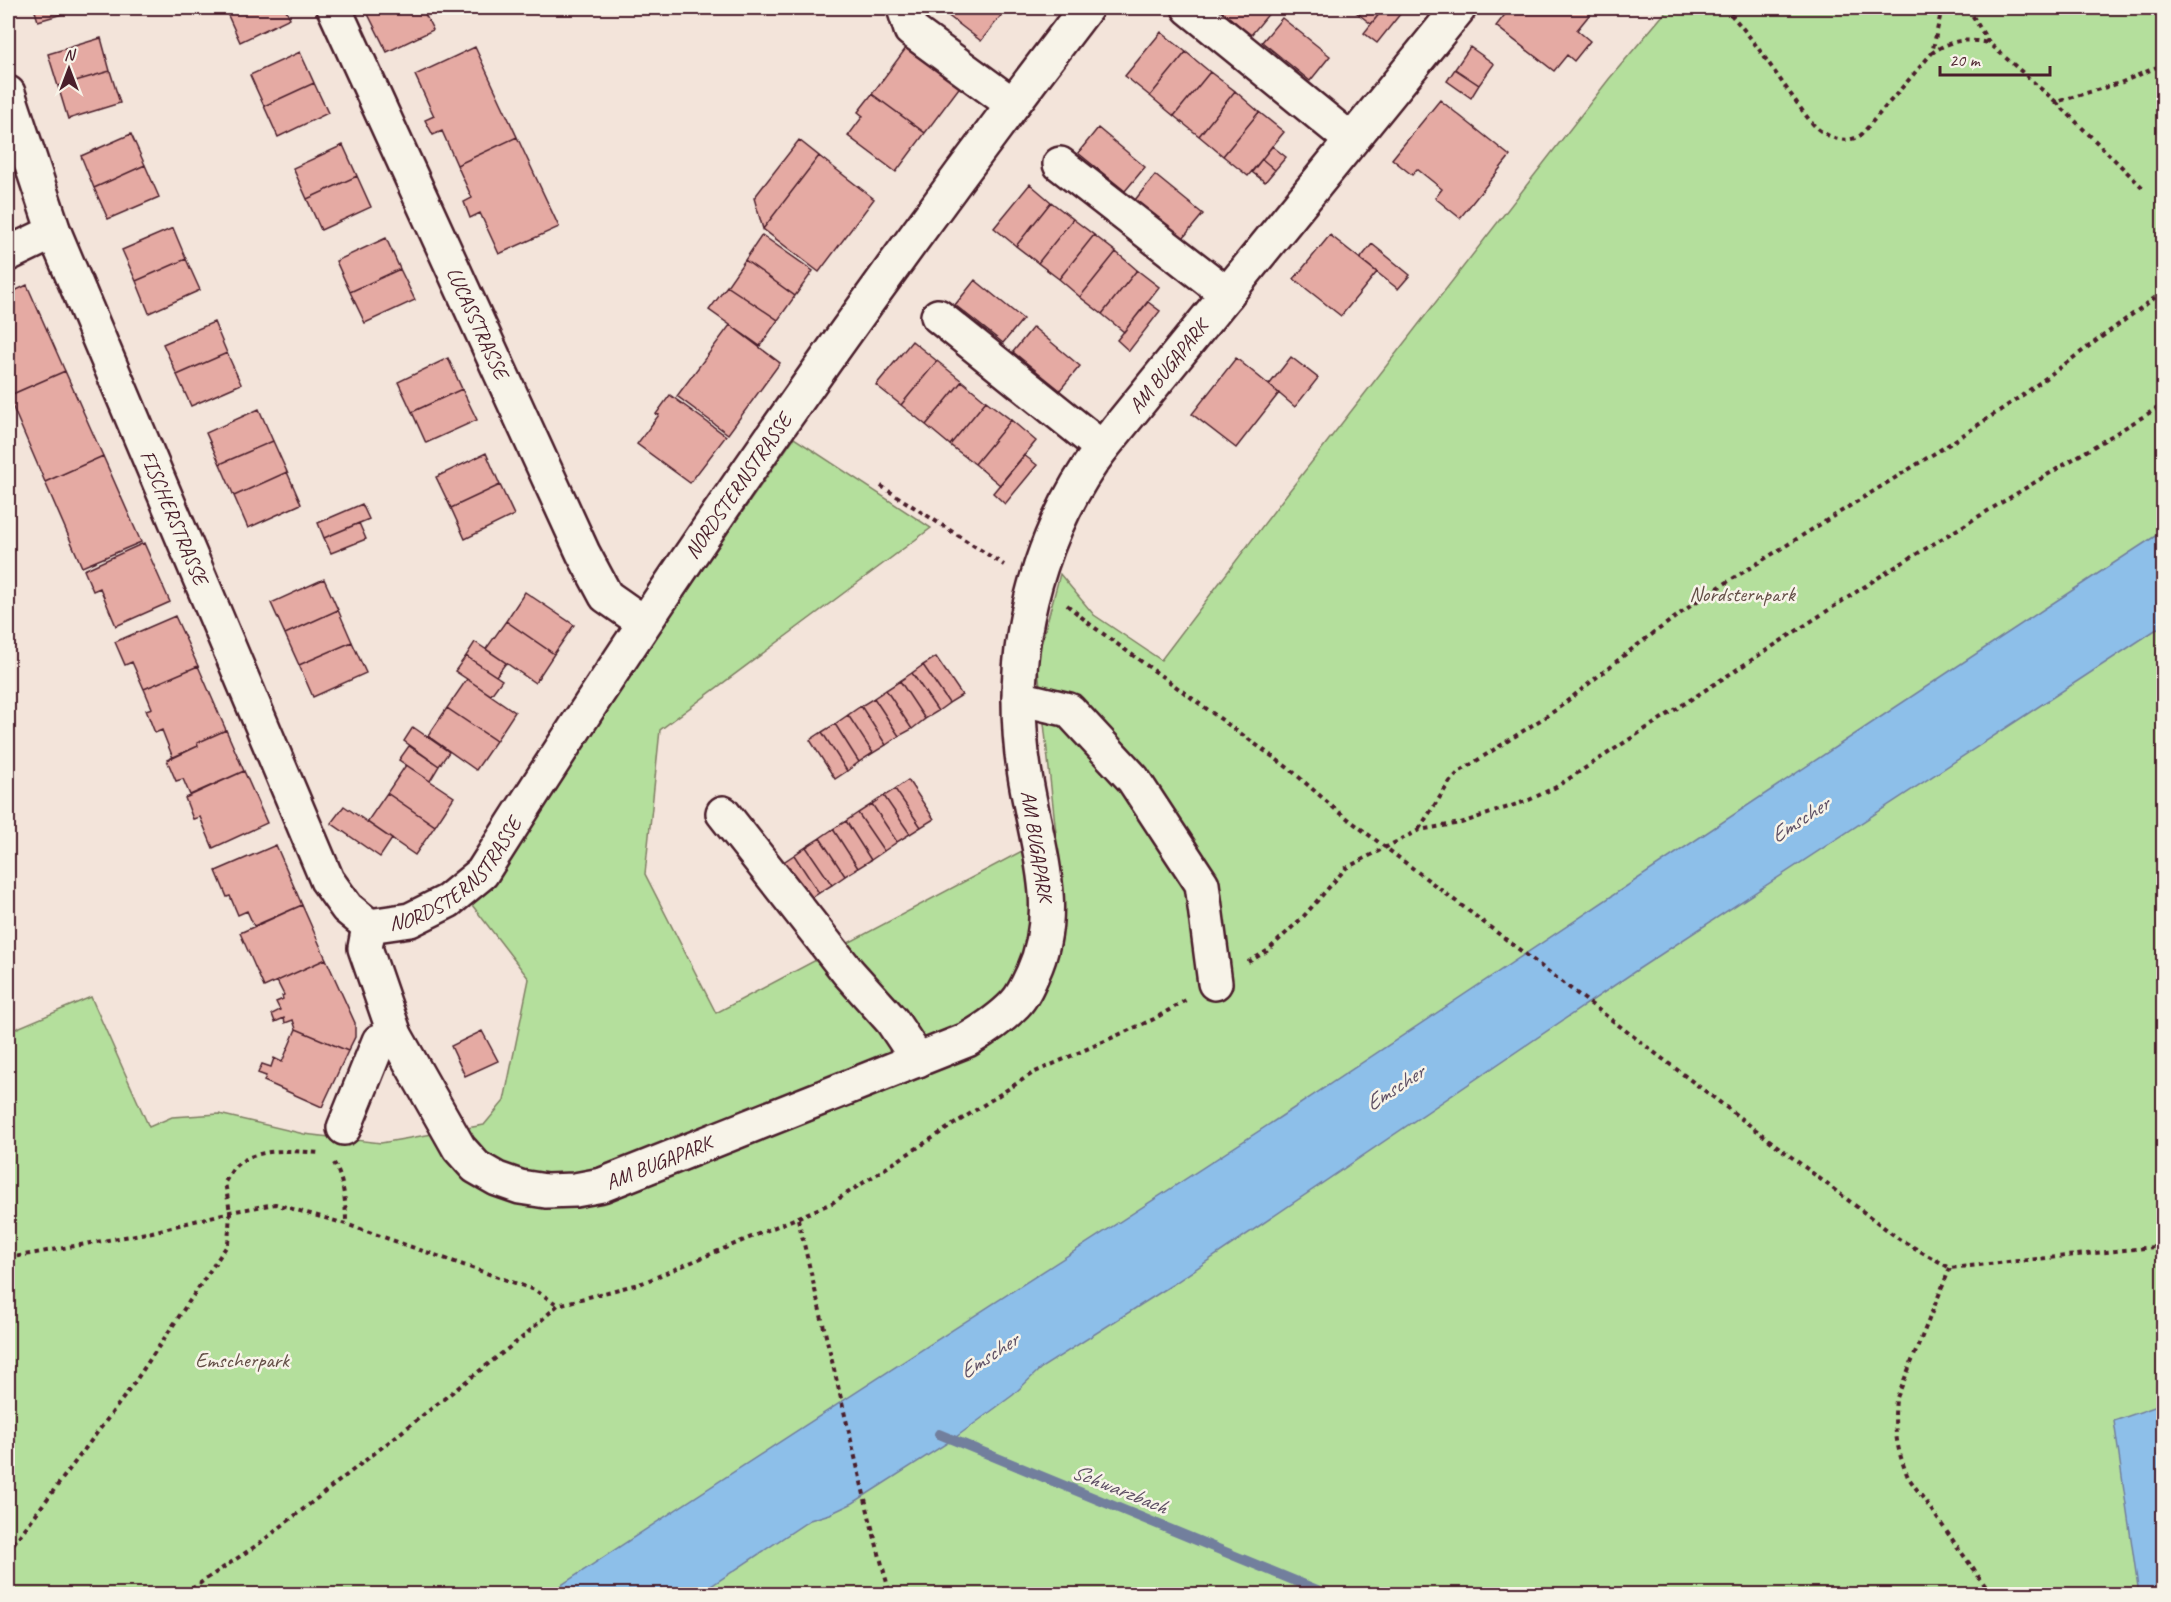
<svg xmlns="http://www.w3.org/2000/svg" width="2171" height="1602" font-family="Caveat,sans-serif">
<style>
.green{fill:#b4df9c;stroke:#7f7f64;stroke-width:1.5}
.water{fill:#8dbfe9;stroke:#727f9d;stroke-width:1.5}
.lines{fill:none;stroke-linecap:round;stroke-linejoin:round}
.stream{stroke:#727f9d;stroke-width:10}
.building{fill:#e5aaa3;stroke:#4a1f2b;stroke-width:1.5}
.minor-casing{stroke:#4a1f2b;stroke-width:38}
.path{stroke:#4a1f2b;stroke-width:4;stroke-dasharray:4.5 4.5;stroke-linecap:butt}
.minor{stroke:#f7f3e8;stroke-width:33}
.labels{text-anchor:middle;stroke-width:5;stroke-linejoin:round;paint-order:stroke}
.street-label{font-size:21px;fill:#4a1f2b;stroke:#f7f3e8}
.park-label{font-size:21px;fill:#644f47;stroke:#f7f3e8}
.water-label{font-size:22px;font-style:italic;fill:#5e4f64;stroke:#f7f3e8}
</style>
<rect width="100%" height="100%" fill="#f3e4da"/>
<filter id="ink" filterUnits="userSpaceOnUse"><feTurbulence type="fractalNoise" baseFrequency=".0167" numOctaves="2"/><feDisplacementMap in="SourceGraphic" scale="12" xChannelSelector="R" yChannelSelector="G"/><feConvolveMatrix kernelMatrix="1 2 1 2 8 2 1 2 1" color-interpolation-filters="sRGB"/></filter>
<g filter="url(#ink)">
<path class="green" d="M1669 8H2163V1594H8V1032L91 997 149 1127 172 1117 219 1114 304 1134 381 1143 484 1125 504 1101 529 979 472 905 583 741 794 438 931 528 660 730 645 874 716 1013 1056 833 1037 659 1060 574 1094 615 1161 660 1283 499 1609 79Z"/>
<path class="water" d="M2163 531V625L1637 970 1172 1285 1041 1368 1013 1395 952 1440 853 1503 830 1514 810 1520 699 1594H548C796 1429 1048 1270 1297 1106 1586 914 1873 720 2163 531Z
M2163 1404V1594H2139L2114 1421Z"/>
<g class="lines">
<path class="stream" d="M939 1434 1327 1594"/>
</g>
<path class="building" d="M34 8H83L38 21Z
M232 8H285L290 18 240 42 226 11Z
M365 8H422L433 30 387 52Z
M945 8H1007L981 41 942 11Z
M1217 8H1267L1271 11 1251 35Z
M1351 8H1384L1371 24Z
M1384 8H1405L1377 43 1364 33Z
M1510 8H1595L1577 30 1590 41 1574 61 1567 55 1554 71 1496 26Z
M1282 18 1330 56 1310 81 1262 42Z
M1161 32 1186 52 1150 96 1125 76Z
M101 38 110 71 58 86 48 54Z
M912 40 965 80 925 133 872 94Z
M475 47 517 137 457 165 442 131 433 135 425 120 434 116 415 75Z
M1470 47 1494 64 1479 85 1455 69Z
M300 52 314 83 264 106 250 75Z
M1186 52 1210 72 1174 116 1150 96Z
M1455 69 1479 85 1471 98 1447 81Z
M110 71 120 103 68 119 58 86Z
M1210 72 1235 91 1199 136 1174 116Z
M314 83 328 113 278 137 264 106Z
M1235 91 1259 112 1223 156 1199 136Z
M872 94 925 133 896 172 848 136 863 116 858 112Z
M1440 100 1510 156 1460 218 1435 198 1442 189 1417 169 1412 175 1392 159Z
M1259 112 1284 132 1248 176 1223 156Z
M1098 128 1145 167 1125 191 1078 153Z
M131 134 145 165 94 188 81 156Z
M517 137 559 227 499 254 480 213 470 218 464 202 472 198 457 165Z
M799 140 819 156 763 229 754 198Z
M343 145 357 176 307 199 293 168Z
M1272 146 1286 157 1275 170 1262 159Z
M819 156 874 199 819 272 763 229Z
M1262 159 1275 170 1265 182 1252 172Z
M145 165 159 197 108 219 94 188Z
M1155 175 1203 214 1183 238 1135 200Z
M357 176 371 207 321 230 307 199Z
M1030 184 1051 202 1016 246 994 228Z
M1051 202 1073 219 1038 263 1016 246Z
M1073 219 1094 235 1059 279 1038 263Z
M173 228 186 259 136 281 122 250Z
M762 235 813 271 795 296 745 260Z
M1094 235 1116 252 1080 297 1059 279Z
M1330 235 1377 272 1341 316 1294 279Z
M386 238 400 269 350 292 336 261Z
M1372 244 1410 275 1398 289 1360 259Z
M1116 252 1137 270 1102 314 1080 297Z
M186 259 200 290 149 313 136 281Z
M745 260 795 296 778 320 727 286Z
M400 269 415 300 365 323 350 292Z
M1137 270 1159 287 1124 332 1102 314Z
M975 280 1023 319 1003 343 955 305Z
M27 285 65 371 8 396V294Z
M727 286 778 320 760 346 709 310Z
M1148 302 1160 311 1129 351 1117 340Z
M214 322 227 353 177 375 163 344Z
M730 325 780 363 728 434 677 396Z
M1033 327 1080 366 1060 390 1013 352Z
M912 341 937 361 901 405 876 385Z
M227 353 241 384 191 406 177 375Z
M1291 357 1318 378 1295 407 1269 385Z
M448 358 462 389 412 412 398 382Z
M1236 358 1279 393 1236 448 1192 414Z
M937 361 962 381 926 425 901 405Z
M65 371 103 456 45 482 8 396Z
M962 381 986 401 950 445 926 425Z
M462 389 477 420 426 443 412 412Z
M670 395 726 436 690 483 637 444 659 415 656 414Z
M986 401 1011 420 975 464 950 445Z
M259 409 273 441 220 464 206 433Z
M1011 420 1036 441 1000 485 975 464Z
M273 441 287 472 234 496 220 464Z
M486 453 500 485 451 508 436 477Z
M1024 455 1037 465 1005 504 993 493Z
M103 456 141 542 82 567 45 482Z
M287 472 301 504 248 528 234 496Z
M500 485 514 515 465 539 451 508Z
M362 504 369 519 324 538 318 523Z
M359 523 366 539 331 553 324 538Z
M144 543 170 602 116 626 100 588 93 591 84 570Z
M324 579 338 610 285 634 271 603Z
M525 592 574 625 554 654 506 621Z
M338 610 352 642 299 665 285 634Z
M175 616 198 666 144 689 132 662 125 665 115 642Z
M506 621 554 654 535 683 486 649Z
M352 642 366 673 313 697 299 665Z
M475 642 506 663 496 676 466 656Z
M466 656 502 680 491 695 455 671Z
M936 657 962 695 949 703 923 665Z
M923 665 949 703 938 711 912 673Z
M198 666 226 730 197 743 198 746 173 758 162 730 155 733 146 710 152 708 144 689Z
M912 673 938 711 925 719 900 681Z
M467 679 515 712 496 741 447 708Z
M900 681 925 719 912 729 886 690Z
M886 690 912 729 899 736 874 698Z
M874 698 899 736 886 745 861 706Z
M861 706 886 745 873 753 848 715Z
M447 708 496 741 476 770 428 736Z
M848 715 873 753 859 762 835 724Z
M835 724 859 762 847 771 822 732Z
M413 727 449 752 439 766 404 741Z
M226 730 244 771 190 795 183 779 176 781 167 760 198 746 197 743Z
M822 732 847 771 835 779 810 740Z
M409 746 439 766 430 781 399 760Z
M406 765 454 797 435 826 387 793Z
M244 771 267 823 213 848 200 817 193 819 185 798Z
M908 780 934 819 921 827 895 789Z
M895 789 921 827 910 834 884 796Z
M387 793 435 826 415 855 367 822Z
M884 796 910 834 897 842 872 804Z
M872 804 897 842 884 851 858 813Z
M344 806 392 839 380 857 331 823Z
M858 813 884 851 871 860 846 821Z
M846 821 871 860 858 868 833 829Z
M833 829 858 868 845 876 820 838Z
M820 838 845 876 832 885 806 847Z
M276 845 302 905 254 926 247 911 238 915 230 896 227 897 216 871Z
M806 847 832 885 819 893 794 855Z
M794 855 819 893 807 901 782 863Z
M302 905 326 959 264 987 240 933Z
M326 959 355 1023V1037L348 1051 296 1029 293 1020 285 1023 284 1018 275 1022 272 1014 280 1010 276 1002 283 999 282 996 284 995 277 981Z
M296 1029 348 1051 322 1107 264 1081 266 1076 258 1073 262 1064 271 1067 274 1058 282 1062Z
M482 1031 498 1061 465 1076 451 1046Z"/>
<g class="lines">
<g class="minor-casing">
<g id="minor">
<path id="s1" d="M334 8 583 553 606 596 643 622"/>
<path d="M904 8 911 30 1012 104"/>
<path d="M1189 8 1351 140"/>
<path id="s2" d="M8 93 54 232 327 880 347 908 369 926"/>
<path d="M1060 164 1227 294"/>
<path d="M8 254 54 232"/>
<path d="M938 316 1102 448"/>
<path d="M1019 698 1069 710 1133 779 1202 884 1215 983"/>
<path d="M723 813 848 972 892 1021 918 1060"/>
<path id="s3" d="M369 926 365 948 395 1035 459 1148 476 1167 497 1179 520 1187 546 1191 575 1190 602 1185 967 1040C984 1030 1001 1019 1015 1004 1023 996 1028 984 1033 973 1062 910 1037 846 1026 781 1021 754 1019 726 1019 699 1019 611 1049 518 1102 448L1459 8"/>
<path id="s4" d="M369 926 410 920 448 901 482 873C670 575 872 287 1086 8"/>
<path d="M344 1128 379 1041 395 1035"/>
</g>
</g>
<path class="path" d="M1724 8C1748 30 1772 69 1792 96 1800 107 1808 120 1818 129 1831 139 1847 144 1861 135L1932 53
M1942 8 1932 53C1950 40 1966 38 1988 43
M1968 8 1989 43 2056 102 2120 83 2164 64
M2056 102 2143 188
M881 486 1004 565
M1067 605 1091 625 1291 770 1335 809 1899 1239 1950 1268 2164 1246
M1419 829 1451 780 1459 772 1556 710 1632 649 1700 599 1948 445 2020 397 2164 291
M1248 962 1267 951 1303 917 1346 868 1419 830 1461 823 1529 800 1556 787 1887 572 2164 404
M334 1163C344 1180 346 1205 346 1224
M798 1219 871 1524 890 1594
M8 1258 152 1232 230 1212 275 1204 346 1224 535 1290 558 1305
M1950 1268 1896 1400C1893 1427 1897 1451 1908 1477L1991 1594
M8 1551 130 1389 228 1244 230 1212 225 1182C229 1176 233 1167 239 1163 263 1147 293 1151 320 1153
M184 1594 260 1543 524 1336 558 1305 642 1283 832 1203 1033 1073 1154 1019 1186 1000"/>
<use href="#minor" class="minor"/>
</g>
</g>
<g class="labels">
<g class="street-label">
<text dy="7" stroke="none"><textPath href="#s1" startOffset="346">LUCASSTRASSE</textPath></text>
<text dy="7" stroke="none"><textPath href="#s3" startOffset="1542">AM BUGAPARK</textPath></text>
<text dy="7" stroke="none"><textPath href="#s4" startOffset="592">NORDSTERNSTRASSE</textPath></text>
<text dy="7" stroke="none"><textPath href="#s2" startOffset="456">FISCHERSTRASSE</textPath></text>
<text transform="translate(1037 846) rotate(81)" y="7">AM BUGAPARK</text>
<text dy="7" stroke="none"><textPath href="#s4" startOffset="106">NORDSTERNSTRASSE</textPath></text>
<text dy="7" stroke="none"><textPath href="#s3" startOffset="462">AM BUGAPARK</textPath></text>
</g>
<g class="park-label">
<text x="1742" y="601">Nordsternpark</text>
<text x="242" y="1367">Emscherpark</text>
</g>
<g class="water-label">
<text transform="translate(1799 819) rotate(-33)" y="8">Emscher</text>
<text transform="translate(1394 1087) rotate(-33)" y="8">Emscher</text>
<text transform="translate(988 1355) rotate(-33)" y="8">Emscher</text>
<text transform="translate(1120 1488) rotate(22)" y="8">Schwarzbach</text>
</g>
</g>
<rect width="2171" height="1602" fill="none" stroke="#f7f3e8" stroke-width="30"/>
<rect x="15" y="15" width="2141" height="1572" fill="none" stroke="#4a1f2b" stroke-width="2" filter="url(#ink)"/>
<g transform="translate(69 69)" stroke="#f7f3e8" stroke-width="4.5" paint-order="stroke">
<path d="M0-4.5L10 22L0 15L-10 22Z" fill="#4a1f2b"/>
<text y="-9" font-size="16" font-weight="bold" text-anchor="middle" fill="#4a1f2b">N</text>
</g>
<path d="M1940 66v9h110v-9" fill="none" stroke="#4a1f2b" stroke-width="3"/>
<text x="1949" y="66" font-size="18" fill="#4a1f2b" stroke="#f7f3e8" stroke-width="4.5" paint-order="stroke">20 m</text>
</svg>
